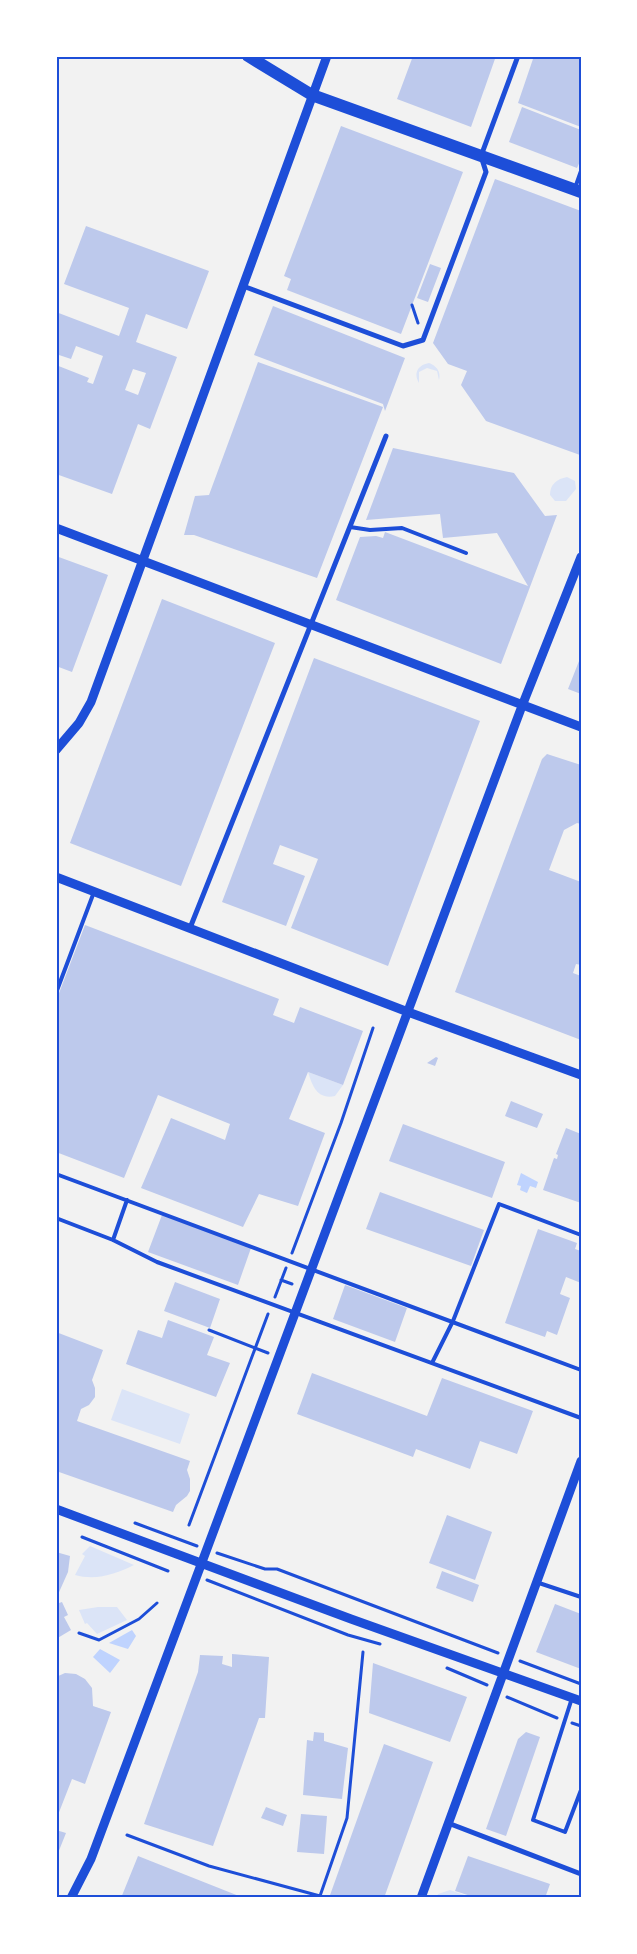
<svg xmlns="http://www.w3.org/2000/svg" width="637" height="1954" font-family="Signika,sans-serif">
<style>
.green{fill:#dbe4f7}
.water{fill:#bfd3fe}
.building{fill:#bdc9ec;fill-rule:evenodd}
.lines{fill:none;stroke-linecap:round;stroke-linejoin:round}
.path{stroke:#1d4ed8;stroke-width:3}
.service{stroke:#1d4ed8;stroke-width:4}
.minor{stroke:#1d4ed8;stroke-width:5}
.tertiary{stroke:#1d4ed8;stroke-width:9}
.primary{stroke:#1d4ed8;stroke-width:12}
.neatline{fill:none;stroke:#1d4ed8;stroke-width:2}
</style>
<rect width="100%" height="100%" fill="#f2f2f2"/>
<path class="green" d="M429 363C437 366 441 372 439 380L437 371 427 368 419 372V383C413 373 418 365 429 363Z
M567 477 575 481 576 489 566 501H555L550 495C550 484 557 479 567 477Z
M308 1072 343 1085 335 1096C317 1100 312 1085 308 1072Z
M122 1389 190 1414 180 1444 111 1420Z
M90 1546 134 1565C116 1574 96 1581 75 1575L85 1556 82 1554Z
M98 1607H117L127 1620 97 1634 87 1623 85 1624 79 1610Z
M450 1890 473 1898H436L438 1894Z"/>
<path class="water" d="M521 1173 538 1182 536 1188 530 1186 527 1193 520 1190 521 1186 517 1185Z
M132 1630 136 1636 128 1649 109 1643Z
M100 1649 120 1660 110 1673 93 1657Z"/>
<path class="building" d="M413 56H496L471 127 397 99Z
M534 56H581V127L518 103Z
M522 107 581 130V159L577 168 509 142Z
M341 126 463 172 401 334 287 290 291 279 284 276Z
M495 179 581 211 580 455 486 421 461 385 467 371 448 364 433 343Z
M86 226 209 271 187 329 146 314 136 342 177 357 150 429 138 424 112 494 56 474V365L89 378 87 382 93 384 103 356 76 346 71 359 56 354V312L119 336 129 308 64 284ZM133 369 146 373 138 395 125 390Z
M430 264 441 268 428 302 417 298Z
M273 306 405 358 385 411 383 404 254 355Z
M258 362 383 407 317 578 194 535H184L195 496 209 495Z
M393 448 514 473 545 516 557 515 501 664 336 600 360 537 376 536 383 538 385 532 528 586 497 533 443 538 440 514 366 520Z
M56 556 108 575 72 672 56 666Z
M162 599 275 643 181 886 70 843Z
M581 656V694L568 689Z
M314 658 480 721 388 966 291 928 318 859 280 845 273 864 305 876 286 926 222 902Z
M547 754 581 765V824L577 823 564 830 549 870 581 882V965L576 964 573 973 581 976V1040L455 992 542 759Z
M85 925 279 999 273 1015 294 1023 300 1007 363 1031 343 1085 308 1072 289 1119 325 1133 298 1206 259 1194 243 1227 141 1188 171 1118 225 1140 230 1124 158 1095 124 1178 56 1152V1001Z
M436 1057 438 1058 435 1066 427 1063Z
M511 1101 543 1114 537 1128 505 1116Z
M403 1124 505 1162 492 1198 389 1161Z
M566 1128 581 1134V1203L543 1190 554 1158 557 1159 558 1155 556 1154Z
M380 1192 484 1230 471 1266 366 1229Z
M162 1215 251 1248 238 1285 148 1252Z
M538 1229 577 1243 575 1249 581 1251V1283L566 1277 560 1294 570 1298 557 1335 547 1331 545 1337 505 1323Z
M175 1282 220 1299 210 1328 164 1311Z
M345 1285 407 1308 395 1342 333 1319Z
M168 1320 214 1337 207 1355 230 1363 216 1397 126 1364 138 1330 162 1338Z
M56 1332 103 1350 92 1380 95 1388V1397L89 1405 81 1409 77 1421 190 1461 187 1470 190 1479V1491L187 1496 176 1505 173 1512 59 1472 56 1477Z
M312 1373 427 1416 442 1378 533 1411 517 1454 480 1441 470 1469 416 1449 413 1457 297 1414Z
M447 1515 492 1532 475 1580 429 1563Z
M56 1552 70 1556 68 1572 56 1599Z
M442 1571 479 1585 473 1602 436 1588Z
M62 1602 68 1615 64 1617 71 1630 56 1639V1604Z
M555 1604 581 1614V1669L536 1652Z
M232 1654 269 1657 265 1718H259L213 1846 144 1824 198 1672 200 1655 223 1656 222 1664 232 1667Z
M373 1663 467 1697 450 1742 369 1713Z
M65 1673 76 1674 85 1679 92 1688 93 1706 111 1712 85 1784 72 1779 56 1820V1677Z
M314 1732 324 1733V1741L348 1748 342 1799 303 1795 307 1740 313 1741Z
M526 1732 540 1737 506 1836 486 1829 518 1739Z
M384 1744 433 1762 384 1898H329Z
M266 1807 287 1815 283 1826 261 1818Z
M301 1814 327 1816 324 1854 297 1852Z
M56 1830 66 1833 56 1858Z
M138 1856 244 1898H121Z
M468 1856 550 1884 545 1898H477L455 1891Z"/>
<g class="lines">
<path class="path" d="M412 305 418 323
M292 1253 341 1123 373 1028
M281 1280 292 1284
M275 1297 286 1268
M209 1330 268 1353
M135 1523 197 1546
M189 1525 268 1314
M82 1537 168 1571
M217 1553 265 1569H277L498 1653
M207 1580 348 1635 380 1644
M79 1633 99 1640 139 1619 157 1603
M520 1661 581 1684
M447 1668 487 1685
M507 1697 557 1718
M572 1723 581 1726
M127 1835 209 1866 320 1896 347 1818 363 1652"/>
<path class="service" d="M575 188 581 171
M350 527 370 530 402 528 466 553
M56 993 94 892
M56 1174 581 1370
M56 1218 113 1240 157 1262 581 1418
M113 1240 127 1200
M432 1363 453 1321 499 1204 581 1235
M536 1582 581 1597
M572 1698 533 1820 565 1832 581 1790"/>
<path class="minor" d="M243 286 403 346 423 340 486 172 481 156 518 56
M190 928 386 436
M448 1823 581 1874"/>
<path class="tertiary" d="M56 528 581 727
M56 750 79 723 91 702 327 56
M56 877 408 1012 581 1075
M56 1509 351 1619 581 1701
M71 1898 91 1859 522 706 581 557
M421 1898 581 1461"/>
<path class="primary" d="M248 56 312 95 581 192"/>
</g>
<rect width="637" height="1954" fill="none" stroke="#ffffff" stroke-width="115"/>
<rect x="58" y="58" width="522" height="1838" class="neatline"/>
</svg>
